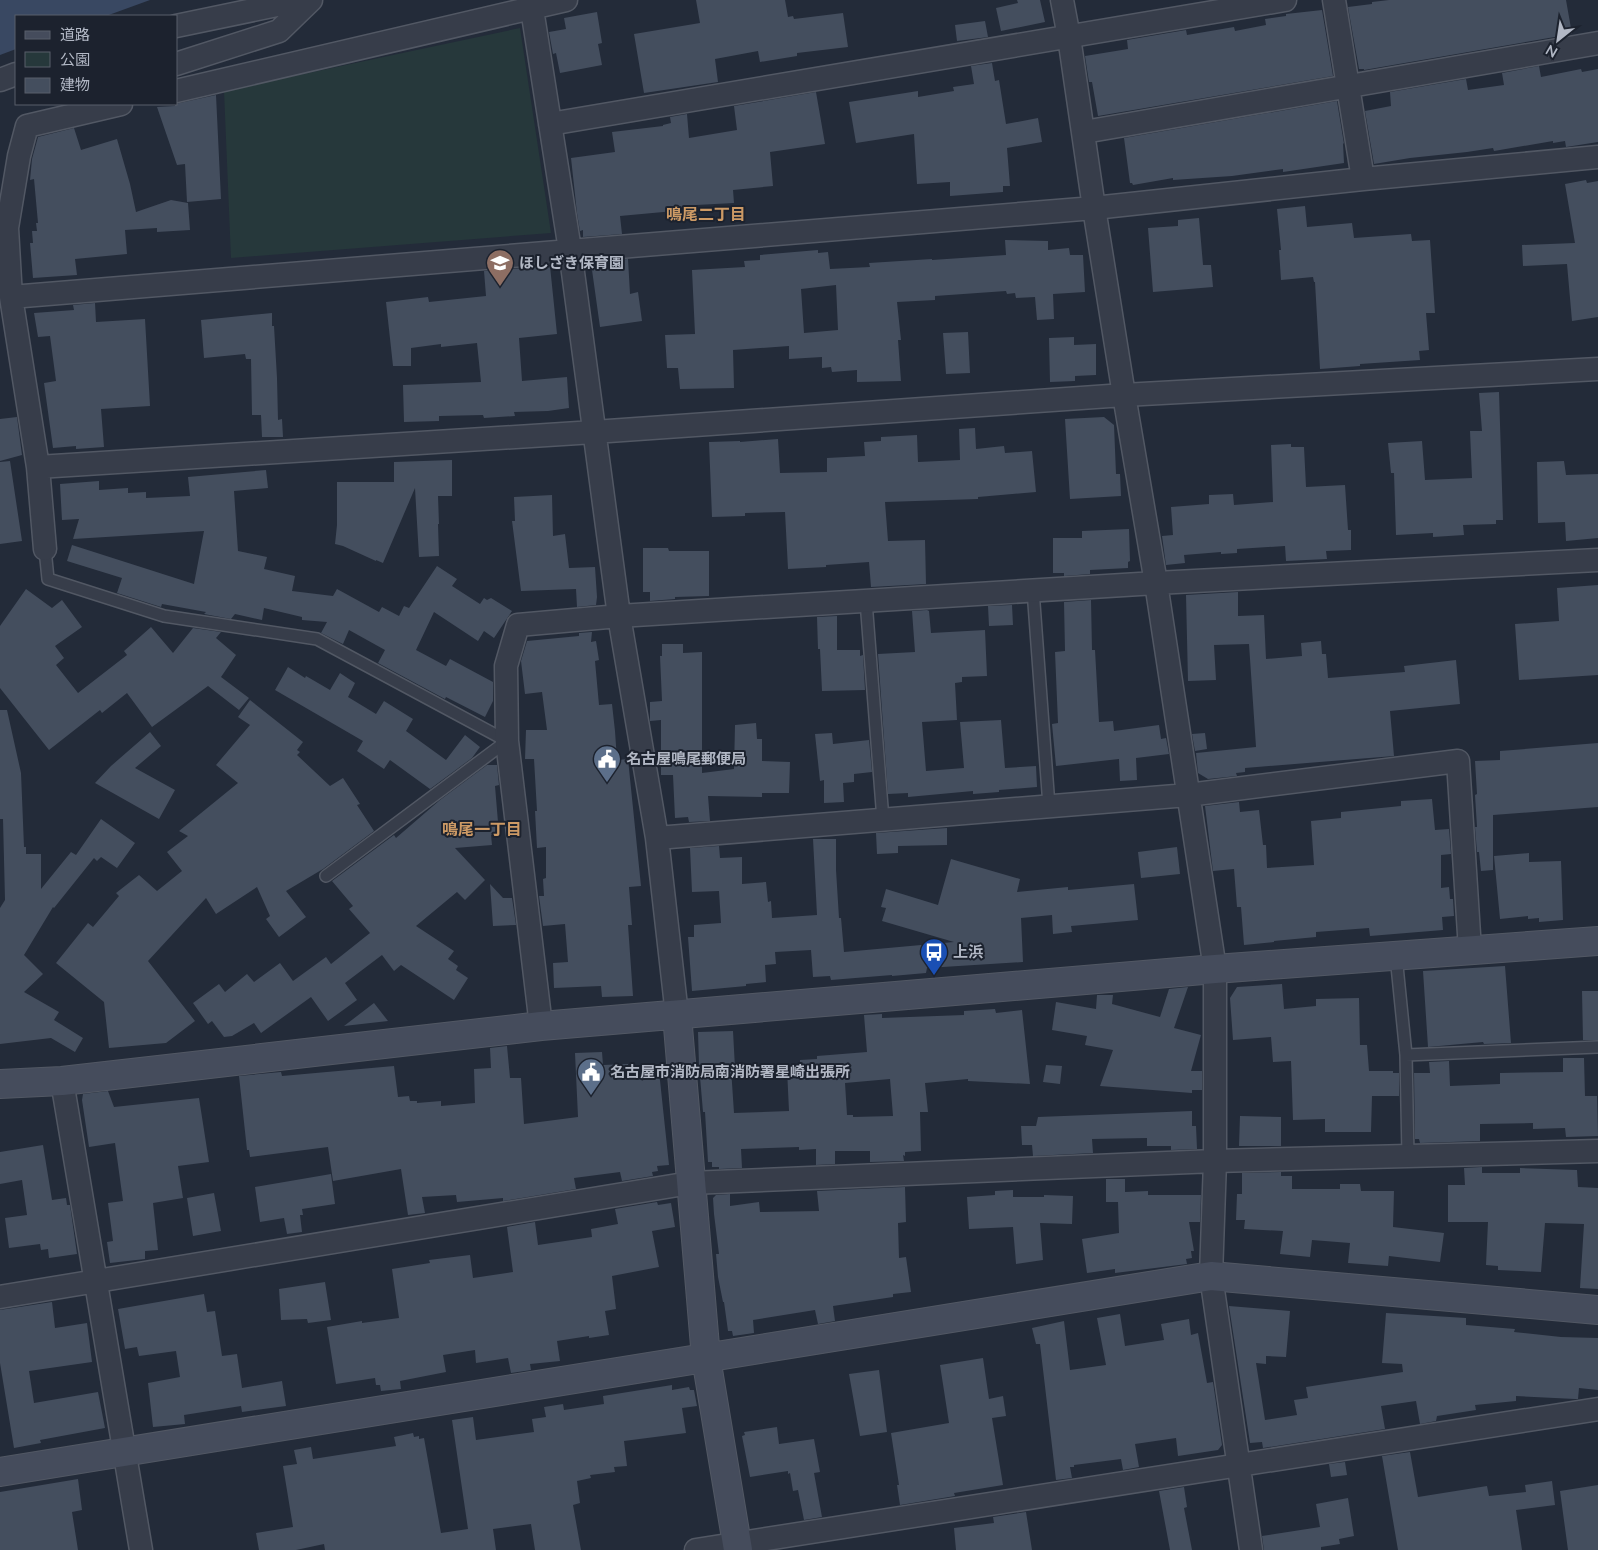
<svg xmlns="http://www.w3.org/2000/svg" width="1598" height="1550" font-family="Lato,'Noto Sans JP',sans-serif">
<style>
.green{fill:#26383b}
.water{fill:#394862}
.building{fill:#444e5e;fill-rule:evenodd}
.lines{fill:none;stroke-linecap:round;stroke-linejoin:round}
.lane-casing{stroke:#525864;stroke-width:14}
.street-casing{stroke:#525864;stroke-width:25}
.secondary-casing{stroke:#525864;stroke-width:30}
.lane{stroke:#373d4a;stroke-width:11}
.street{stroke:#373d4a;stroke-width:22}
.secondary{stroke:#454c5c;stroke-width:28}
.labels{text-anchor:middle;stroke-width:4;stroke-linejoin:round;paint-order:stroke}
.poi-label{font-size:15px;font-weight:bold;fill:#b2b8c5;stroke:#1c222e;text-anchor:start}
.neighbourhood-label{font-size:16px;font-weight:bold;fill:#cd9a65;stroke:#1c222e}
</style>
<rect width="100%" height="100%" fill="#232b39"/>
<path class="green" d="M520 28 551 233 231 258 224 91Z"/>
<path class="water" d="M0 0H150L106 16H16V49L0 55Z"/>
<path class="building" d="M696 0H785L788 17 793 16 794 19 843 13 848 47 797 53V56L760 62 758 51 715 59 718 82 644 93 634 34 700 23Z
M1017 0H1040L1045 22 1001 31 996 8 1018 3Z
M1389 0H1566L1572 34 1364 70V69H1359L1348 7 1372 4V2Z
M1322 10 1333 76 1098 116 1092 82H1089L1085 56 1128 49 1127 40 1186 30 1187 35 1234 27 1235 31 1266 25 1265 19 1286 16V14Z
M597 12 602 43 598 44 602 65 560 73 556 53 553 54 549 32 566 29 564 18Z
M985 21 988 37 957 41 955 25Z
M992 63 995 81 999 80 1006 124 1038 118 1042 142 1007 148 1010 186H1003V192L950 196V182L917 184 914 134 856 143 849 102 918 91V97L954 91 953 87 974 84 971 66Z
M1539 66 1541 77 1581 69 1582 72 1598 69V142L1566 147 1565 141 1553 143V141L1494 151 1493 148 1467 152 1410 158 1374 164 1365 111 1391 106 1390 92 1466 79 1468 90 1504 85 1502 73Z
M816 92 825 144 770 152 773 186 733 190 734 203 696 205V209L620 216 622 234 583 237V230L580 231 577 213 571 158 615 152 612 132 663 126V125L671 123 670 117 687 114 689 138 737 130 734 106Z
M216 95 221 199 187 202 185 164 177 165 157 107 175 106V104Z
M1337 101 1344 144 1343 143 1344 163 1283 172V169L1232 176 1173 180V178L1133 185 1132 183H1130L1124 138Z
M74 128 81 150 117 139 130 184 136 212 171 200 188 203 190 230 157 232V228L125 230 127 254 75 259 77 275 33 278 30 243H33L32 231H37L36 223H38L34 179 30 180 32 159 38 137Z
M1586 180 1587 183 1598 181V317L1572 321 1567 264 1523 266 1522 245 1575 243 1565 184Z
M1305 206 1307 227 1352 223 1354 238 1411 234 1412 241 1430 240 1435 313H1426L1429 350 1419 351 1420 360 1360 364V366L1320 369 1315 282H1314L1313 277 1281 280 1279 250H1281L1277 209Z
M1199 218 1203 265H1211L1213 287 1153 292 1148 228 1178 226V220Z
M1005 240 1048 241V250L1069 248 1070 255H1083L1085 292 1053 294 1054 319 1037 320 1035 297 1016 298 1015 293 1007 294 1006 291 935 296V300L897 302 901 340H898L901 381 857 382V370L832 372 831 367 822 368V357L789 359V346L733 350 734 388 680 389 678 368H667L665 335 695 334 692 270 745 267 744 261 760 260V255L818 250V253L828 252 830 269 870 267 869 263 932 259V260L1006 255ZM836 285 838 330 804 333 801 289Z
M628 259 630 294 638 292 642 321 600 327 592 270 587 271 586 263Z
M550 266 557 334 519 338 522 381 567 377 569 408 548 411 514 412 515 416 484 418 483 415 439 416V421L404 422 403 385 481 382 477 343 441 347V344L411 348V366H393L386 302 428 297 429 302 486 296 484 271Z
M95 303 96 322 145 319 150 406 101 409 104 447 76 449V446L53 448 44 383 56 381 50 336 38 337 34 313 74 310 73 305Z
M272 313V326H274L277 378 278 420 282 419 283 437H262L261 415H252L251 359H246L245 354 204 358 201 320Z
M968 332 970 373 946 374 943 333Z
M1074 337V345L1096 344V375L1075 376V381L1050 382 1049 338Z
M1499 392 1503 520H1496V524L1463 525 1464 535 1433 537V533L1396 535 1394 473H1391L1388 443 1422 441 1425 480 1472 478 1470 431H1482L1479 393Z
M17 417 22 455 0 461V419Z
M1104 417 1114 425 1116 474H1120L1121 496 1070 499 1065 419Z
M975 428 976 449 1004 446 1005 453 1032 451 1036 492 978 497V499L885 502 888 541 925 540 926 584 871 587 869 562 826 565V567L788 569 785 512 745 513V516L712 517 709 442 740 441V442L778 439 780 473 827 472V458L865 456 864 442 881 441V437L917 435 918 462 960 460 959 429Z
M1291 444V447H1304L1306 487 1345 485 1348 530H1351V550L1326 551 1327 559 1286 561 1285 546 1237 549V553L1221 554V552L1184 555 1185 563 1166 565 1162 536 1173 535 1171 507 1209 504V495L1233 494 1234 505 1273 502 1271 445Z
M452 460V496H438L439 524H438L439 556 419 557 415 488 383 563 376 560V561L343 546 335 544 337 525V482H394V462Z
M10 461 22 541 0 544V462Z
M1564 461 1566 475 1598 474V538L1566 541 1565 522 1538 523 1537 462Z
M266 470 268 488 234 491 238 551 267 557 264 569 295 576 292 591 333 596 337 589 379 612 382 607 399 616 404 606 409 608 437 566 457 579 452 586 480 604 484 598 487 600 491 598 512 611 494 638 484 631 478 641 434 612 416 650 446 666 450 659 493 682V701L485 717 446 697 445 699 378 663 385 650 349 630 343 644 321 633 327 622 302 620V617L264 608 262 620 235 614 231 619 204 614 206 612 162 604 161 607 117 593 122 578 67 561 72 545 194 584 204 531 73 539 79 519 62 520 60 484 99 481V490L128 488V493L146 492V498L190 496 188 477Z
M552 495 553 536 565 534 569 568 595 567 597 597 596 605 577 607 576 589 521 591 512 521H515L514 497Z
M1129 529 1130 561 1128 562V568L1090 570V574L1064 576V573H1053V538H1082V531Z
M643 548H668L669 551H709V596L675 597V599L650 601V592H643Z
M1598 585V675L1519 680 1515 624 1559 621 1557 588Z
M26 589 52 608 62 600 82 627 55 646 64 658 56 665 78 693 127 655 124 651 151 627 173 653 193 628 221 632 216 638 236 655 221 677 249 698 239 710 208 686 152 727 127 693 102 713 100 710 49 750 0 688V626Z
M1238 592V616L1264 615 1266 659 1302 656 1301 643 1321 641 1322 654H1326L1328 678 1405 672 1404 666 1456 660 1460 704 1390 711 1394 756 1245 768V772L1236 773 1237 776 1208 779 1198 773 1196 753 1256 747 1249 644 1214 645 1216 680 1188 681 1186 595Z
M1091 600 1092 650H1095L1099 722 1113 721 1114 731 1159 725 1161 739 1166 738 1169 754 1136 758 1137 780 1120 781 1119 759 1056 766 1052 724 1058 723 1055 652 1065 651 1064 602Z
M1012 605 1013 625 989 626 988 606Z
M927 610 929 611 931 633 985 630 987 676 962 677V682L955 683 957 720 922 722 926 771 964 768 960 722 1001 720 1005 768 1036 766 1037 787 999 790V792L973 794V791L908 797V793L888 794 878 654 915 652 912 611Z
M837 616V650H860V656L863 655 865 690 822 691 820 649H818L817 617Z
M592 632 591 642 596 641 599 660 595 661 599 705 612 704 615 731 617 760 628 759 641 886 629 887 632 925H628L633 996 602 997 601 986 554 988 553 963 568 962 565 924 543 926 539 896H544L543 879 546 878V847L537 848 535 811H537L534 759H525L526 730H547L542 692 525 694 521 661 527 641 579 636V633Z
M662 644H683V653L702 652V773L734 769 735 725 756 723 757 739H762V761L790 762 789 793H762V797L708 796 710 821 689 822 688 817 675 818 673 775H661V720L650 721V702L662 701 660 656H662Z
M288 667 305 678 306 676 330 690 340 673 355 683 348 697 376 714 384 701 413 719 406 731 446 760 465 735 480 747 472 758 430 789 390 760 384 769 357 751 363 741 275 690Z
M250 700 303 742 297 750 300 752 297 755 330 786 343 778 360 804 357 805 374 831 323 869 286 891 306 917 279 937 266 919 270 916 257 887 216 914 206 898 148 961 195 1021 166 1043 109 1048 104 1002 56 963 88 923 93 927 119 896 116 893 139 875 157 891 182 871 167 852 188 836 179 831 238 783 216 765 250 725 238 717Z
M0 710H7L21 773 24 847H26V854H41V889L71 852 76 855 101 819 135 843 117 868 101 857 97 861 94 858 54 908 53 907 24 955 43 974 24 992 59 1012 54 1020 83 1038 75 1052 51 1038 0 1044V908L5 900 3 819H0Z
M150 732 161 746 135 768 175 790 159 819 95 783 111 766Z
M832 733 833 744 869 740 872 772 854 774V782L843 783 844 802 824 803V780L820 781 815 734Z
M1205 733 1207 749 1195 751 1192 734Z
M1598 743V807L1493 815V870L1481 871 1479 852H1477L1475 827H1477L1475 795 1477 794 1475 761 1500 760V751Z
M487 765H497L499 785 495 786 499 834 491 835 492 845 455 848 485 880 465 900 457 892 416 926 454 951 448 959 458 966 456 970 468 978 454 1000 401 965 394 971 382 955 345 983 357 1000 328 1021 311 997 261 1033 254 1023 232 1036 224 1037 212 1021 208 1024 193 1003 219 984 225 992 247 974 254 982 280 963 293 981 326 957 331 964 370 933 349 909 353 906 332 881 394 835 396 838 440 800Z
M1432 799 1435 830 1449 829 1451 854 1441 855V888L1449 887 1450 899H1453L1454 916 1442 917 1443 930 1370 936 1369 928 1316 932V937L1274 941V942L1244 945 1241 907H1237L1234 869 1213 871 1205 806 1239 802 1240 812 1259 810 1263 845H1266L1267 868 1314 865 1311 821 1341 818V812L1401 806V801Z
M947 828V845L898 846V853L877 854 876 833Z
M813 839H836V870L839 918H841L844 952 954 942 882 921 886 908 881 907 886 889 938 905 951 859 1020 879 1017 892 1068 887V890L1134 884 1138 920 1071 926 1072 932 1053 934 1052 915 1021 918 1023 962 927 968 926 973 892 976V975L831 980 830 976 813 977 811 950 775 952 776 964 765 965 766 982 746 984V986L692 991 688 937H694V925L721 923 719 891 692 892 690 848 719 846 720 858 742 857V884L766 882 768 902 771 901 772 918 817 915Z
M1177 847 1180 874 1141 878 1138 852Z
M1529 853V862L1561 861 1563 920 1539 922V918L1528 919V916L1500 919 1494 856Z
M490 884 503 898H512L516 925 493 926Z
M1505 966 1511 1043 1484 1044 1483 1042 1428 1047 1423 971Z
M1282 984 1284 1009 1316 1006V999L1359 998 1360 1045H1367L1369 1071H1393V1073H1399V1096H1372L1371 1132H1325V1119L1293 1120 1291 1061 1273 1062 1271 1037 1233 1040 1230 998 1237 987Z
M1188 987 1174 1028 1201 1035 1191 1071H1202V1090H1192V1093L1100 1086 1113 1050 1085 1045 1087 1036 1052 1030 1056 1002 1096 1009 1097 995H1113L1112 1004 1160 1017 1169 989Z
M1582 991H1598V1040H1583Z
M374 1003 388 1021 344 1026Z
M995 1009 996 1013 1022 1010 1030 1084 968 1081V1079L925 1083 928 1112H920L921 1151 905 1152V1156L903 1155 904 1161 870 1162V1151H835V1164L816 1165V1149L799 1150V1147L741 1149 742 1168 719 1169V1167H712V1162H708L705 1112H703L699 1065 698 1032 733 1031 735 1068H731L734 1113 789 1111 787 1069 800 1068V1060L817 1059V1056L867 1052 864 1015 882 1014V1018L964 1015V1011ZM890 1079 893 1116 853 1117V1115H847L845 1083Z
M507 1046 510 1078H521L524 1124 578 1117 575 1053 602 1052 603 1065 628 1064V1074L659 1071 669 1165 657 1166 658 1171 652 1172 653 1176 622 1181 620 1172 574 1178 576 1189 503 1201V1198L457 1202 456 1195 422 1197 425 1213 408 1215 401 1169 333 1181 328 1147 250 1157 249 1150H247L239 1076 281 1072 282 1076 394 1066 398 1097 409 1096 410 1101H417V1103L441 1101V1106L475 1103 474 1069 491 1068 490 1048Z
M1563 1058H1584L1585 1096H1597L1598 1136 1566 1137 1565 1128 1533 1129V1123L1480 1124V1141L1420 1143 1419 1139H1415L1414 1073H1430L1429 1062 1449 1061 1450 1086 1500 1084V1073L1563 1072Z
M1046 1065 1062 1066 1060 1084 1043 1082Z
M108 1091 114 1107 199 1098 209 1162 178 1166 183 1198 153 1203 158 1250 145 1251V1259L110 1263 107 1242 113 1241 108 1203 123 1201 115 1143 89 1147 82 1100 83 1094Z
M1192 1111V1126H1196L1197 1149 1171 1150V1146H1147V1138L1092 1139 1093 1153 1033 1156 1032 1145H1022L1021 1126H1036L1038 1117Z
M1240 1116 1281 1117V1146H1239Z
M43 1145 52 1200 66 1198 67 1205H70L77 1254 49 1258 48 1249 41 1250 40 1244 9 1248 5 1218 27 1215 22 1180 0 1184V1152Z
M1482 1167V1173H1520V1168L1577 1170 1578 1187 1598 1188V1289L1580 1288 1584 1224 1545 1223 1541 1272 1498 1270V1266L1486 1265 1488 1222H1448V1185H1465L1464 1168Z
M1281 1172V1176H1292V1189H1340V1184H1360L1361 1191H1394L1393 1227 1444 1233 1440 1262 1389 1256 1388 1266 1348 1263 1350 1243 1312 1240 1310 1257 1280 1254 1283 1231 1244 1229 1245 1220H1236L1237 1194H1242V1173Z
M331 1174 335 1204 302 1209 303 1215H300L302 1232 287 1234 284 1218 260 1222 255 1187Z
M1106 1179H1125V1192L1148 1191V1195H1201L1200 1222H1189L1194 1251H1191L1192 1258 1186 1259 1187 1264 1115 1273V1269L1087 1273 1082 1239 1119 1233 1118 1202H1106Z
M905 1187 906 1222 898 1223 899 1258 906 1257 911 1292 893 1294V1297L833 1306 835 1321 818 1324 815 1310 753 1320 754 1333 733 1336 732 1331H728L724 1302H723L718 1277 716 1254H719L714 1214 713 1198 716 1195 730 1194V1206L759 1202 760 1212 819 1211 817 1191Z
M1013 1190V1197H1044V1195L1073 1196 1072 1224 1040 1223 1043 1260 1016 1264 1013 1227 969 1229 967 1197 995 1195V1191Z
M214 1193 221 1231 193 1236 187 1198Z
M657 1202 658 1205 671 1203 675 1227 652 1231 659 1267 612 1276 616 1309 605 1311 609 1335 589 1338V1336L557 1341 560 1361 530 1364 531 1370 511 1373 508 1358 476 1363 475 1350 443 1355 446 1372 400 1381 401 1389 381 1391 380 1385H376L375 1378 336 1384 327 1327 362 1321V1323L399 1318 392 1269 430 1263 429 1260 470 1255 473 1278 513 1272 507 1227 535 1222 538 1245 592 1237 591 1229 618 1224 615 1209Z
M325 1282 331 1320 308 1323 307 1319 281 1320 279 1289Z
M204 1294 207 1312 215 1311 222 1356 237 1354 242 1388 282 1381 286 1406 242 1412 241 1406 184 1415 185 1424 153 1427 148 1383 180 1377 176 1351 139 1356 137 1347 125 1349 118 1309Z
M52 1302 55 1328 87 1323 92 1362 29 1371 34 1403 98 1392 105 1428 40 1440 41 1443 14 1448 0 1363V1310Z
M1229 1306 1290 1311 1286 1357 1266 1356V1364L1256 1363 1265 1420 1297 1415 1294 1400 1308 1398 1306 1387 1403 1372 1402 1364 1382 1363 1386 1313 1466 1318V1325L1515 1329 1514 1332 1561 1337 1598 1338V1390L1579 1388 1578 1399H1575L1516 1396V1401L1475 1405 1476 1410 1437 1416 1436 1421 1420 1424 1416 1401 1381 1406 1385 1429 1263 1448 1262 1442 1250 1443Z
M1120 1314 1125 1346 1164 1340 1161 1324 1189 1319 1191 1335 1198 1333 1207 1383 1213 1382 1222 1445 1218 1450 1178 1456 1176 1438 1135 1444 1139 1467 1123 1470 1121 1459 1074 1465V1467H1070L1072 1478 1056 1480 1040 1344H1036L1032 1328 1064 1321 1070 1370 1106 1365 1097 1318Z
M983 1358 989 1399 1003 1396 1006 1416 992 1418 1003 1485 954 1493 955 1496 900 1505 897 1485H899L891 1433 949 1423 940 1365Z
M879 1370 887 1432 860 1436 849 1374Z
M672 1385V1390L689 1387 690 1390H694L697 1406 682 1408 686 1433 624 1441 627 1466 614 1467 615 1472 590 1475 591 1478 577 1481 580 1503 573 1505 581 1550H535L531 1524 493 1529 496 1550H325L324 1544 296 1550H259L256 1533 293 1527 283 1466 297 1464 294 1450 311 1447 313 1459 396 1446 394 1437 413 1433 414 1437 419 1436V1439L424 1438 441 1533 468 1529 452 1420 473 1417 476 1440 534 1432 532 1419 546 1417 544 1407 563 1404 564 1410 604 1404 603 1396Z
M777 1427 779 1444 814 1439 820 1472 814 1473 822 1517 804 1520 798 1490 793 1491 790 1473 788 1474V1471L750 1477 742 1436 745 1435 744 1432Z
M1410 1452 1418 1497 1487 1486 1489 1496 1526 1492 1525 1485 1552 1481 1555 1505 1516 1510 1522 1550H1398L1382 1456Z
M1345 1462 1347 1475 1331 1477 1329 1464Z
M78 1479 82 1510 72 1512 78 1550H0V1492Z
M1598 1485V1550H1568L1560 1491Z
M1184 1487 1187 1507 1184 1508 1192 1550H1170L1159 1491Z
M1348 1498 1354 1536 1339 1539 1340 1544 1321 1547V1550H1264L1262 1536 1320 1527 1316 1504Z
M1026 1512 1032 1550H956L954 1528 994 1523 993 1517Z"/>
<g class="lines">
<g class="lane-casing">
<path id="lane" d="M45 549 48 579 164 616 317 639 507 741 326 876
M1033 590 1049 806
M866 601 883 820
M1396 956 1406 1055 1408 1156
M1406 1055 1598 1047"/>
</g>
<g class="street-casing">
<path id="street" d="M1062 0 1069 37 1094 208 1124 395 1156 583 1215 969V1161L1211 1276 1251 1550
M1334 0 1363 179
M532 9 570 250 619 616 657 838 677 1015
M176 26 301 0
M176 64 279 31 311 0
M0 80 16 74
M176 91 566 0
M550 124 1285 0
M27 126 19 156 7 228 11 297 38 467 45 549
M27 126 121 104
M1084 132 1598 43
M11 297 1094 208 1363 179 1598 157
M38 467 594 432 1124 395 1598 369
M657 838 1188 795 1458 761 1470 950
M541 1026 507 741 506 666 518 625 619 616 1156 583 1598 560
M62 1081 141 1550
M0 1297 690 1183 1215 1161 1598 1151
M696 1550 1598 1409"/>
</g>
<g class="secondary-casing">
<path id="secondary" d="M677 1015 706 1358 738 1550
M0 1084 62 1081 541 1026 1215 969 1598 941
M0 1472 1211 1276 1598 1310"/>
</g>
<use href="#lane" class="lane"/>
<use href="#street" class="street"/>
<use href="#secondary" class="secondary"/>
</g>
<defs>
<g id="school-pin" transform="scale(1.4375)"><path d="M0 17L-7.5 6A9.5 9.5 0 1 1 7.5 6Z" fill="#8d6e63" stroke="#1c222e"/><path d="M0-5L7-2L0 1L-7-2ZM-4 1L0 2.5L4 1V4Q0 6-4 4Z" fill="#fff"/></g>
<g id="civic-pin" transform="scale(1.4375)"><path d="M0 17L-7.5 6A9.5 9.5 0 1 1 7.5 6Z" fill="#5c6f8a" stroke="#1c222e"/><path d="M-.6-6.5H3V-4.5H.6V-3L4-1V1h2V6H-6V1h2V-1L-.6-3ZM-1.2 2.5V6h2.4V2.5Z" fill="#fff"/></g>
<g id="bus-pin" transform="scale(1.4375)"><path d="M0 17L-7.5 6A9.5 9.5 0 1 1 7.5 6Z" fill="#1a4fb4" stroke="#1c222e"/><path d="M-5-6H5V4H4V6H2V4H-2V6H-4V4H-5ZM-3.5-4V0h7V-4ZM-3.5 1.2v1.5H-2V1.2ZM2 1.2v1.5H3.5V1.2Z" fill="#fff"/></g>
</defs>
<g fill-rule="evenodd">
<use href="#school-pin" x="500" y="263"/>
<use href="#civic-pin" x="607" y="759"/>
<use href="#bus-pin" x="934" y="952"/>
<use href="#civic-pin" x="591" y="1072"/>
</g>
<g class="labels">
<g class="poi-label">
<text x="519" y="268">ほしざき保育園</text>
<text x="626" y="764">名古屋鳴尾郵便局</text>
<text x="953" y="957">上浜</text>
<text x="610" y="1077">名古屋市消防局南消防署星崎出張所</text>
</g>
<g class="neighbourhood-label">
<text x="706" y="220">鳴尾二丁目</text>
<text x="482" y="835">鳴尾一丁目</text>
</g>
</g>
<rect x="15" y="15" width="162" height="90" fill="#1c222e" stroke="#585e6a"/>
<rect x="25" y="31" width="25" height="8" fill="#454c5c" stroke="#585e6a"/>
<text x="60" y="40" font-size="15" fill="#b2b8c5">道路</text>
<rect x="25" y="52" width="25" height="15" fill="#26383b" stroke="#585e6a"/>
<text x="60" y="65" font-size="15" fill="#b2b8c5">公園</text>
<rect x="25" y="78" width="25" height="15" fill="#444e5e" stroke="#585e6a"/>
<text x="60" y="90" font-size="15" fill="#b2b8c5">建物</text>
<g transform="translate(1558 40) rotate(210)" stroke="#1c222e" stroke-width="4" paint-order="stroke">
<path d="M0-4L9 19L0 12L-9 19Z" fill="#b2b8c5"/>
<text y="-8" font-size="14" font-weight="bold" text-anchor="middle" fill="#b2b8c5">N</text>
</g>
</svg>
